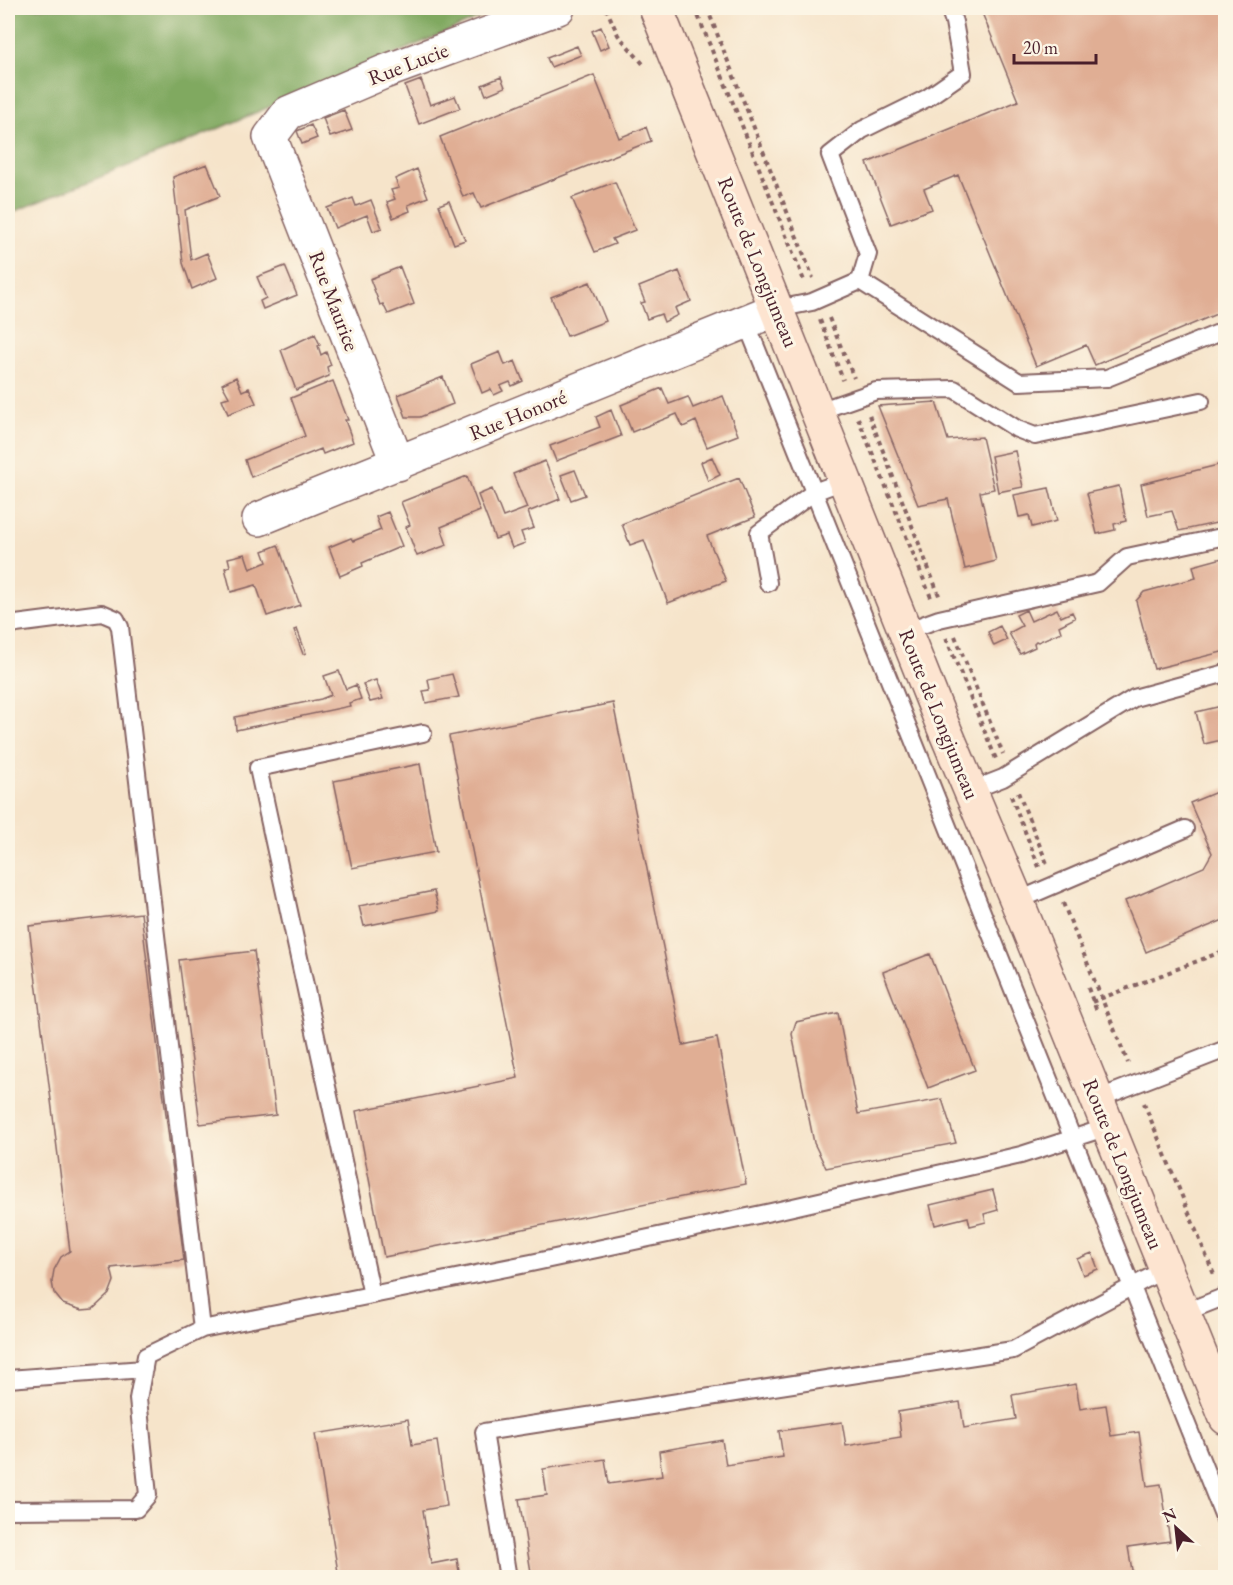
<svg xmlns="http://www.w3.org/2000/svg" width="1233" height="1585" font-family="'EB Garamond',serif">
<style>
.forest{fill:#80a960;stroke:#656446;stroke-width:1.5}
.building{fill:#e0ae94}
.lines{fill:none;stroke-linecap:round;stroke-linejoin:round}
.lane-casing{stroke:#866463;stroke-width:20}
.street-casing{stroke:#866463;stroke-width:36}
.secondary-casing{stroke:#866463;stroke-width:36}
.path{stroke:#866463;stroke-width:4;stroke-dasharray:4.5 4.5;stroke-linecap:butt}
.lane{stroke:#fff;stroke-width:16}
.street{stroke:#fff;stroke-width:33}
.secondary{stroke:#fde4d0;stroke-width:33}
.labels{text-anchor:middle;stroke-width:6;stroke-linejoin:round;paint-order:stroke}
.street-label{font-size:21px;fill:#4a1f2b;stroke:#fcf5e5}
</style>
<rect width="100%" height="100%" fill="#fcf5e5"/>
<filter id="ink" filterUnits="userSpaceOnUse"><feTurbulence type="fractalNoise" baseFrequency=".0167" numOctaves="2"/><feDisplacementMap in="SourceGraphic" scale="12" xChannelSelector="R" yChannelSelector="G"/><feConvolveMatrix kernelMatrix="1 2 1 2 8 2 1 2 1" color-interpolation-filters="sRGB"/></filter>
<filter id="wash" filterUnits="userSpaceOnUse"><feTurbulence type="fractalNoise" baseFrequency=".008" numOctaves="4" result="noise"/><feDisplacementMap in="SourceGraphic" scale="24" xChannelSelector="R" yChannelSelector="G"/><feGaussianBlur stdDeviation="1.35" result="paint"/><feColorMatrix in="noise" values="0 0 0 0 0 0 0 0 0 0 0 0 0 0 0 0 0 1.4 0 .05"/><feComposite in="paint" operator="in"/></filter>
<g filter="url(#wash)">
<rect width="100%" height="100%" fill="#f6e4ca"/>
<path class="forest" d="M8 8H503L170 149 8 214Z"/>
<g id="blocks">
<path class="building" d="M980 8H1226V310L1095 365 1086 345 1036 366 958 175 924 189 932 209 891 224 867 163 1018 101Z
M601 27 609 46 600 50 592 31Z
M577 46 581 55 551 67 547 58Z
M594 75 619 138 646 127 651 141 481 208 474 193 463 197 440 137Z
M501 77 505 87 486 95 482 85Z
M421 80 430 105 455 96 460 108 419 124 405 86Z
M344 110 352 130 330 137 323 118Z
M311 125 317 138 302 144 297 131Z
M207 164 220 196 185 210 191 260 207 253 217 278 192 289 183 263 173 177Z
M417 169 428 197 408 205 410 211 393 218 387 202 395 199 391 190 399 188 395 179Z
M615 182 635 230 612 239 615 244 595 252 572 198Z
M353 198 356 206 371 200 382 228 373 231 367 215 335 228 327 208Z
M449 201 465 240 454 244 439 205Z
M285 266 297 295 263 309 260 301 266 298 257 277Z
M400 267 414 304 388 314 383 304 380 305 370 279Z
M679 271 691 301 675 308 678 315 664 322 661 314 647 319 641 303 645 302 639 287Z
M590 282 606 321 567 336 551 297Z
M315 334 320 345 318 346 321 355 326 352 331 365 327 367 329 376 296 390 281 350Z
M500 352 505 365 515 361 523 381 512 386 510 382 500 386 503 391 494 395 491 389 482 393 471 364Z
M236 377 242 391 249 388 256 403 228 414 222 399 229 397 222 384Z
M443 377 453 404 420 417H406L398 395Z
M333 381 348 420H345L353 442 323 454 321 449 251 477 245 460 305 436 291 398Z
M662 388 669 404 688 397 693 408 723 396 738 435 707 447 696 421 683 427 677 414 632 432 621 405Z
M936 402 948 440 982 437 994 489 980 492 996 561 965 569 948 499 918 505 878 406Z
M611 410 621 436 556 461 550 446 600 427 596 417Z
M1015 451 1023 487 998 492 991 456Z
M712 457 720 475 708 481 701 462Z
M545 461 560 499 528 512 534 528 521 532 525 543 512 548 507 535 495 539 478 495 492 489 503 517 527 508 513 474Z
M1226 463V521L1179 531 1172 511 1148 516 1141 484Z
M575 470 585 495 571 500 561 475Z
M467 476 480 511 441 527 447 545 417 556 406 527 410 525 401 502Z
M739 478 755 517 707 536 726 581 668 603 644 540 630 545 622 524Z
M1119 486 1126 521 1114 524 1115 530 1097 534 1087 493Z
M1049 488 1057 521 1032 527 1029 515 1019 517 1014 495Z
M388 512 402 546 362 563 363 566 340 576 329 547 351 538 353 541 381 530 376 517Z
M278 545 300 605 267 616 256 585 231 592 225 568 230 566 228 558 245 554 250 569 267 562 263 551Z
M1226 557V651L1154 669 1136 601 1144 592 1196 578 1193 566Z
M1057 609 1061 617 1072 612 1075 618 1059 626 1061 632 1038 642 1036 641 1034 643 1035 647 1020 654 1009 633 1022 626 1016 615 1026 610 1031 621Z
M1000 626 1007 640 994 646 988 632Z
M297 629 306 653 303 654 294 630Z
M339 671 346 689 356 685 361 699 349 703 350 706 236 730 235 717 321 699 331 695 324 676Z
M452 674 459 697 426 703 423 691 430 690 428 679Z
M376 680 383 699 370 702 363 684Z
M613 703 683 1045 717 1038 746 1184 384 1257 356 1111 518 1078 449 736Z
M1226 705V739L1204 744 1196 712Z
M420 764 436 852 352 868 334 781Z
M1226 788V919L1146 952 1125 901 1204 867 1212 853 1190 803Z
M434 891 439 911 364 926 359 906Z
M141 913 184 1260 111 1268 114 1281 109 1294 93 1309 82 1310 63 1304 54 1293 52 1282 54 1270 61 1257 70 1251 29 926Z
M254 951 276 1115 200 1124 179 960Z
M930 954 975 1070 928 1088 883 972Z
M838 1013 858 1114 942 1099 956 1143 826 1168 814 1143 792 1034 796 1022Z
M993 1190 998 1210 984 1214 986 1222 970 1226 968 1217 935 1225 930 1205Z
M1092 1253 1098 1269 1083 1275 1077 1259Z
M1076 1384 1080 1409 1106 1405 1111 1436 1139 1432 1147 1486 1161 1484 1170 1541 1128 1547 1133 1576 532 1578 519 1499 547 1495 543 1469 605 1459 609 1484 662 1476 659 1451 722 1440 726 1465 783 1457 779 1431 842 1422 846 1446 901 1437 898 1412 960 1402 964 1428 1016 1419 1012 1395Z
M408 1419 412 1445 437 1441 447 1506 423 1510 431 1564 457 1559 460 1578H339L315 1434Z"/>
</g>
</g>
<g filter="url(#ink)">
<use href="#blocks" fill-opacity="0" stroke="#866463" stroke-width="1.5"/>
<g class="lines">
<g class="lane-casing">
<path id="lane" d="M860 281 1019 382 1107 378 1226 330
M860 281 868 254 830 155 862 130 927 98 963 73 954 22 949 8
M777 309 812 302 860 281
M746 322 1226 1522
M819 411 876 391 954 389 1017 429 1035 436 1201 401
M768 583 759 533 814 492 846 480
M8 625 102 613 116 619 120 627 202 1329
M906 631 939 619 1098 583 1127 557 1226 536
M970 791 1003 778 1134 698 1226 673
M1017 901 1185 829
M1097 1099 1226 1049
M372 1295 258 768 423 733
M1183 1313 1226 1296
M8 1379 144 1369
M8 1510 136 1509 148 1495 138 1399 146 1356 202 1329 531 1263 771 1212 1021 1155 1108 1127
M508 1578 484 1432 1013 1350 1165 1269"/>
</g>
<g class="street-casing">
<path id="street" d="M398 464 270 137 288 113 384 72 558 8
M259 519 777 309"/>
</g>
<g class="secondary-casing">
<path id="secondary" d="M656 8 941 721 1017 901 1226 1418"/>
</g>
<path class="path" d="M606 8 618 35 644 65
M695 8 805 283
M707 8 813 278
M829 318 854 378
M820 320 843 380
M869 415 940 598
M858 418 932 600
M955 636 1003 754
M946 638 996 759
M1018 792 1048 866
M1011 796 1039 867
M1063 903 1128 1063
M1088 988 1096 1009
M1092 1002 1226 950
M1144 1103 1215 1277
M1222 1319 1226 1328"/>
<use href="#lane" class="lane"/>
<use href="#street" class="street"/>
<use href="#secondary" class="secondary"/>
</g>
</g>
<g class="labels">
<g class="street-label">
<text transform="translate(408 64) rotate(-21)" y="7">Rue Lucie</text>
<text transform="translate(758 262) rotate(68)" y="7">Route de Longjumeau</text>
<text transform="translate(334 301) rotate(69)" y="7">Rue Maurice</text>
<text transform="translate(518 415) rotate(-22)" y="7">Rue Honoré</text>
<text transform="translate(939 714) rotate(68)" y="7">Route de Longjumeau</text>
<text transform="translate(1123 1164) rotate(68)" y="7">Route de Longjumeau</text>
</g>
</g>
<rect width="1233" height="1585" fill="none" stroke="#fcf5e5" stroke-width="30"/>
<g transform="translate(1176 1528) rotate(333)" stroke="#fcf5e5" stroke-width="4.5" paint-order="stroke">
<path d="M0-4.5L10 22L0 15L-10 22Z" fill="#4a1f2b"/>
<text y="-9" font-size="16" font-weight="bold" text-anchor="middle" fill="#4a1f2b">N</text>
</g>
<path d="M1014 54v9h82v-9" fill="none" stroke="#4a1f2b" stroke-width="3"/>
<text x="1023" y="54" font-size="18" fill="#4a1f2b" stroke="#fcf5e5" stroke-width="4.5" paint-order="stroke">20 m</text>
</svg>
